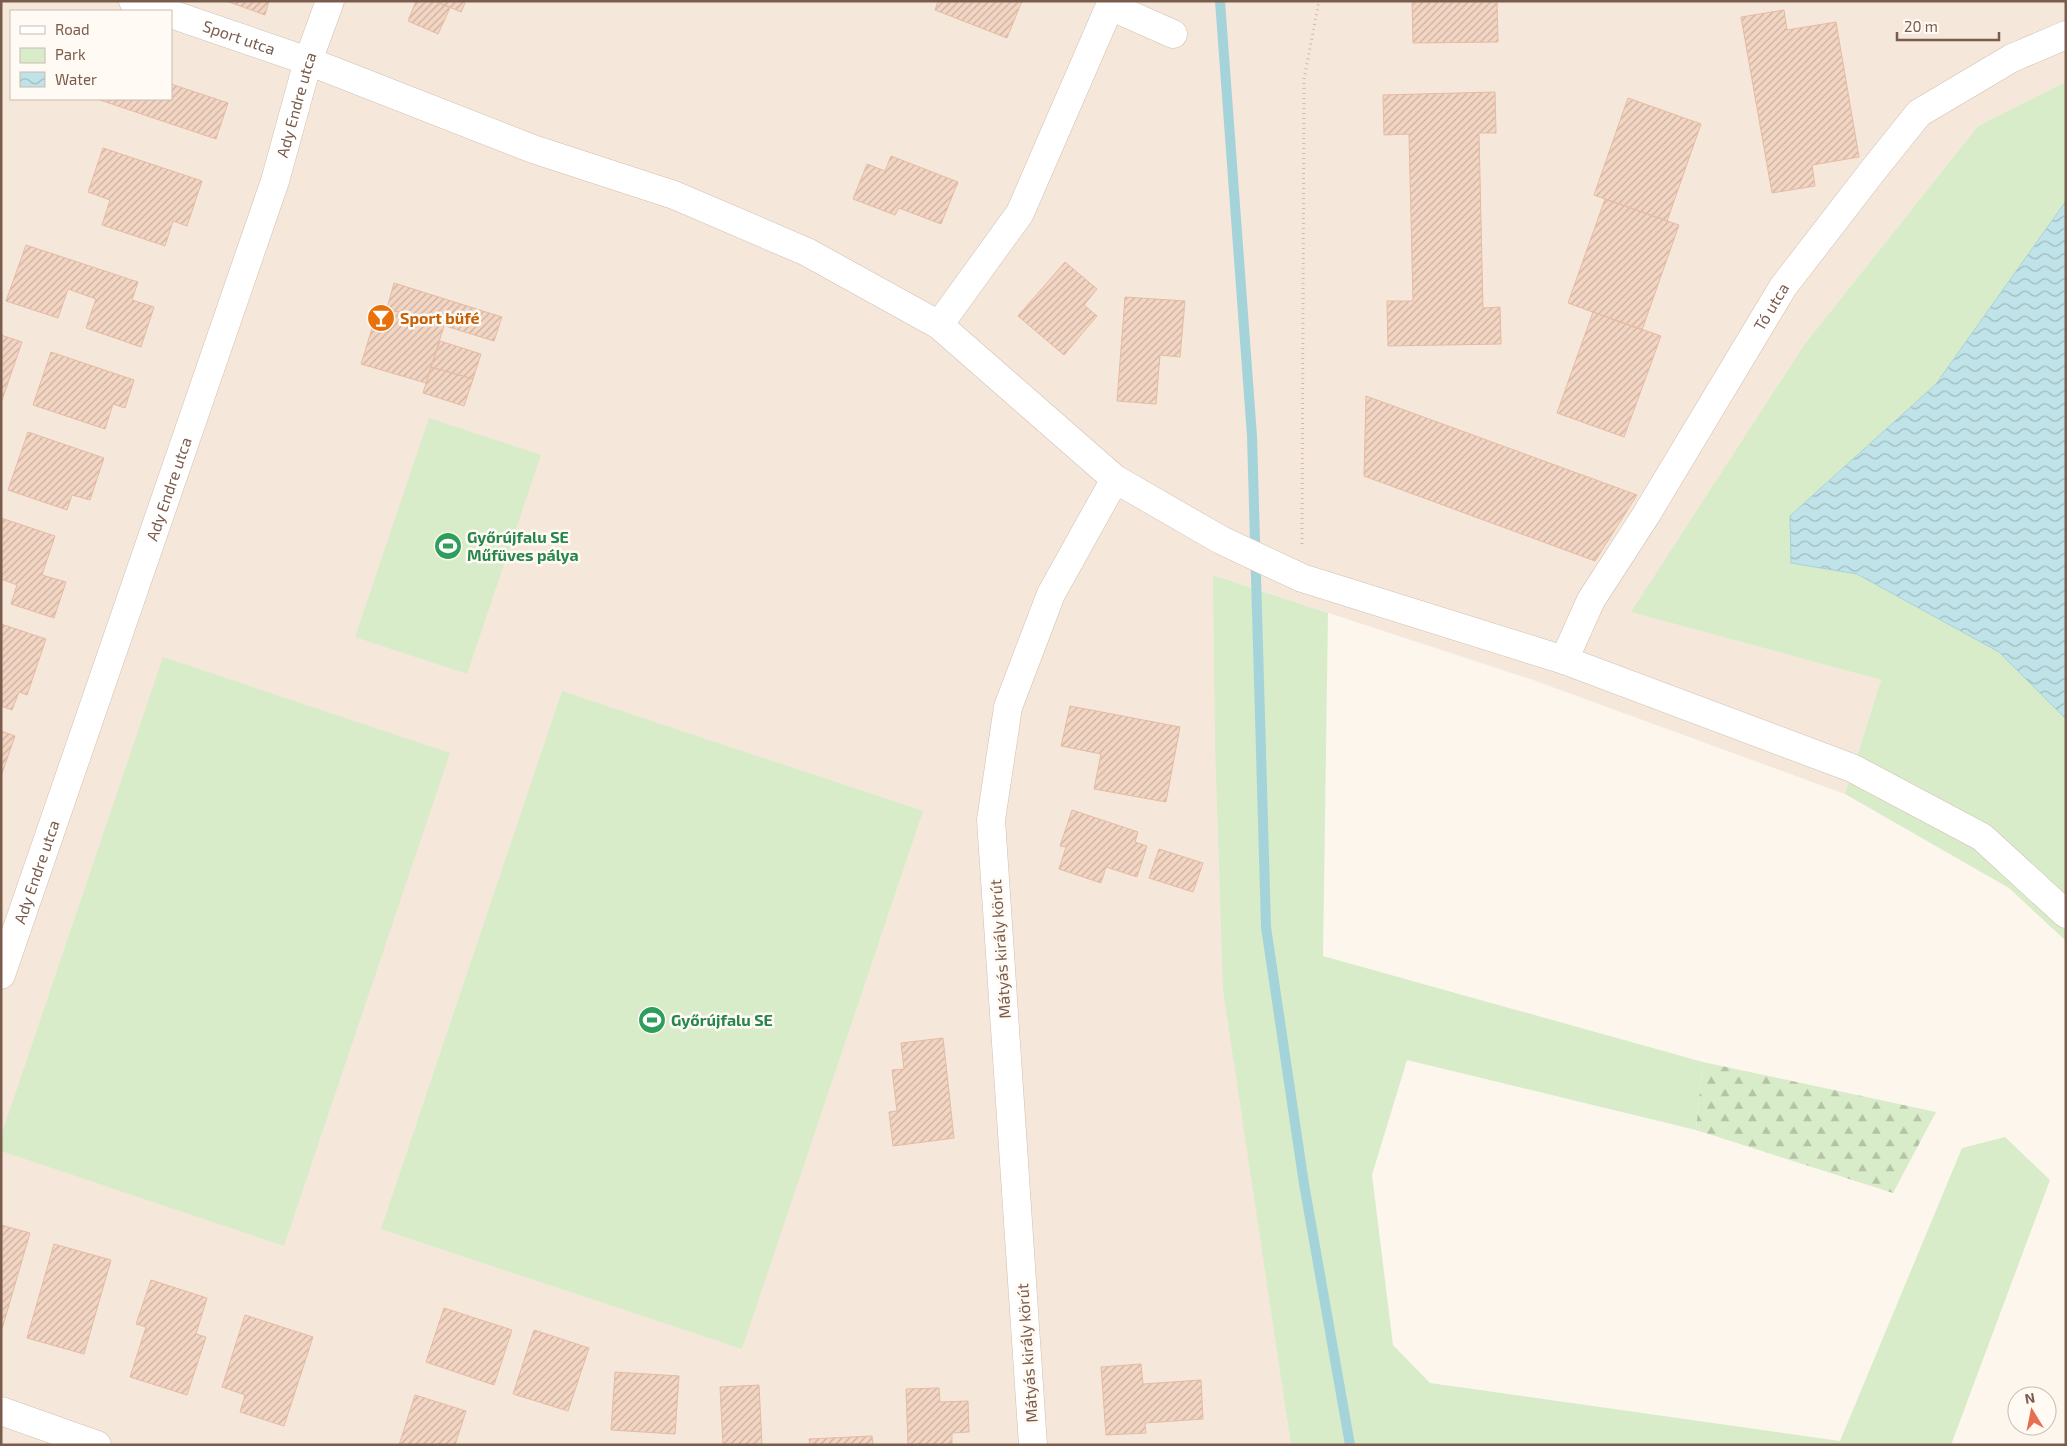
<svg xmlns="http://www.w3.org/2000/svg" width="2067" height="1446" font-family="'Exo 2',sans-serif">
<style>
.residential{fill:#f5e8da;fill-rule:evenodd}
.green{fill:#d8ecc9}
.forest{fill:url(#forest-firs)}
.water{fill:url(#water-waves);stroke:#a5d3da}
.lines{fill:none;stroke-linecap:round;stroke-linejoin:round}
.stream{stroke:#a5d3da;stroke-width:10}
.building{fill:url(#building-hatch);stroke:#e6bba3}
.minor-casing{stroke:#d1beb0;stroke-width:29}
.path{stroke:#d9b8a5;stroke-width:3;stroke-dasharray:1 4;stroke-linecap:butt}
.minor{stroke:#fff;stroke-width:28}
.labels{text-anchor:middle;stroke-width:5;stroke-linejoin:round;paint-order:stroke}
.street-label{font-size:16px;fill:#7a5c4d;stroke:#fffaf3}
.food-label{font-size:16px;font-weight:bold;fill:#c56008;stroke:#fffaf3;text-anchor:start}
.leisure-label{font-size:16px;font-weight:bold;fill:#27864d;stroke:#fffaf3;text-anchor:start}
</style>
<defs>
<pattern id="forest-firs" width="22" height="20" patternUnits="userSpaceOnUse" patternTransform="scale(1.25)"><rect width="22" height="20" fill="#d8ecc9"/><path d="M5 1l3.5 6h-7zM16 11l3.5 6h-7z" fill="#b4c2a5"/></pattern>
<pattern id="water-waves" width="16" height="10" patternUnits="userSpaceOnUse" patternTransform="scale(1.25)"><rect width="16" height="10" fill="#bfe3e8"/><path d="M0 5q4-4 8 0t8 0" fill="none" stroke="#a0bbbe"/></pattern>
<pattern id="building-hatch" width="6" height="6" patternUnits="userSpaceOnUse" patternTransform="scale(1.25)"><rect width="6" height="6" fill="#f3d5c3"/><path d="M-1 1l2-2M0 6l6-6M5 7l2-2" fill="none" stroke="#cab0a1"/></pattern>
</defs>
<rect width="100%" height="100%" fill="#fdf6ec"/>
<path class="residential" d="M1 1H2066V82L1978 126 1804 345 1632 612 1881 680 1845 794 1533 680 1213 575 1278 1351 1291 1445H1ZM11 11H171V99H11Z"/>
<path class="green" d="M2066 82V201L1936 384 1790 516 1791 563 1857 574 1999 652 2066 719V941L2009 888 1845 794 1881 680 1631 612 1804 345 1978 126Z
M429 418 541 455 467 674 355 637Z
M1213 575 1328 613 1323 956 1703 1062 1696 1130 1407 1060 1372 1175 1393 1345 1430 1383 1840 1441 1962 1148 2005 1137 2050 1180 1951 1445H1291L1223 990 1215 743Z
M163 657 450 753 284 1246 1 1151V1136Z
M562 691 923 811 742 1349 381 1229Z"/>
<path class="forest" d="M1703 1062 1936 1112 1893 1193 1696 1130Z"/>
<path class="water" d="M2066 201V719L1999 652 1857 574 1791 563 1790 516 1936 384Z"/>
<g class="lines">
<path class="stream" d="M1220 1 1252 436 1266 927 1304 1184 1350 1445"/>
</g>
<path class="building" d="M226 1H269L265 15Z
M416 1H435L450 8 438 34 408 21Z
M435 1H466L461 12Z
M938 1H1022L1007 38 935 10Z
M1412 1H1497L1498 42 1413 43Z
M1784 10 1787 30 1836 22 1859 157 1812 165 1815 186 1772 193 1741 17Z
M171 84 228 103 216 139 97 99H171Z
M1495 92 1496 133H1479L1483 308 1500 307 1501 344 1388 346 1387 301H1413L1409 134 1384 135 1383 95Z
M1628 98 1701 124 1667 221 1594 195Z
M103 148 202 181 187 226 173 221 165 246 102 225 110 200 88 192Z
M891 156 958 182 941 224 899 208 895 215 853 199 867 164 885 171Z
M1605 199 1679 225 1642 330 1568 303Z
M26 245 138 282 132 300 154 307 141 347 86 328 96 299 68 289 58 318 6 301Z
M1065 262 1097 289 1084 305 1097 316 1064 355 1018 316Z
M394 283 502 317 494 341 387 308Z
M1125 297 1185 301 1180 357 1160 355 1156 404 1117 401Z
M379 306 444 326 426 383 361 364Z
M1593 312 1661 336 1624 437 1557 413Z
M1 335 22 342 2 400 1 399Z
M440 341 481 354 473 379 431 367Z
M51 352 134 380 125 408 113 404 105 429 33 405Z
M431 367 473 379 464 406 423 393Z
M1366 396 1637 495 1595 561 1364 476Z
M28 432 104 458 90 500 72 495 67 510 8 490Z
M1 518 55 536 42 575 66 582 54 618 11 604 17 585 1 579Z
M1 624 46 639 27 695 19 692 12 710 1 706Z
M1070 706 1180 727 1166 802 1094 789 1101 754 1061 746Z
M1 731 15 736 1 776Z
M1072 810 1138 832 1135 842 1147 846 1137 877 1106 867 1101 883 1059 869 1066 847 1060 846Z
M1159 849 1203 863 1193 892 1149 878Z
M943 1038 954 1138 893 1146 889 1112 897 1111 892 1070 904 1069 901 1043Z
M1 1225 30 1233 2 1329 1 1328Z
M54 1244 111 1260 84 1354 27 1338Z
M151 1280 207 1298 196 1334 206 1337 187 1395 130 1377 146 1327 136 1324Z
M444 1308 512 1330 494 1385 426 1362Z
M245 1315 313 1337 284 1426 240 1412 245 1395 222 1387Z
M534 1330 589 1348 568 1411 513 1394Z
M1141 1364 1143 1384 1201 1380 1203 1419 1145 1423 1146 1433 1106 1435 1101 1367Z
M615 1372 679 1376 675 1434 611 1430Z
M759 1385 762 1445H723L720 1387Z
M939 1388 940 1402 968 1401 969 1432 952 1433V1445H908L906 1389Z
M415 1395 466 1411 455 1445H399Z
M872 1436 873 1445H810L809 1439Z"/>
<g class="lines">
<g class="minor-casing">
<g id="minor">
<path d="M133 1 163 11"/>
<path d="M1110 6 1173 34"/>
<path id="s1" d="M171 14 308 61 533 149 674 195 807 252 939 325 1115 479 1221 540 1302 578 1564 660 1852 768 1982 837 2066 914"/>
<path d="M939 325 1020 213 1112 1"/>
<path id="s2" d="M1564 660 1591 600 1646 515 1783 287 1871 173 1919 113 2012 58 2066 35"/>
<path id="s3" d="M1 975 275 181 308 61 330 1"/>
<path d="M1 1411 97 1445"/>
<path d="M1033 1445 991 820 1008 707 1051 594 1115 479"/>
</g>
</g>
<path class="path" d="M1302 544 1304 79 1319 1"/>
<use href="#minor" class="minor"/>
</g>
<defs>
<g id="bar-disc" transform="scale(1.4375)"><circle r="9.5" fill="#e8710a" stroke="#fffaf3"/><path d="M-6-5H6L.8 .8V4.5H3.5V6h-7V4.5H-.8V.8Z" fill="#fff"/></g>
<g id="stadium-disc" transform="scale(1.4375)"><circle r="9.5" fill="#2e9e5b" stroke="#fffaf3"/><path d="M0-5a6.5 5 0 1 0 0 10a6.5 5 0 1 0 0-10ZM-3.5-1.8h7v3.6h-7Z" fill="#fff"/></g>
</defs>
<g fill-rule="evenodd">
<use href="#bar-disc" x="381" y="318"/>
<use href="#stadium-disc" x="448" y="546"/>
<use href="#stadium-disc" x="652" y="1020"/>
</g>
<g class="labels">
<g class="street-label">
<text dy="6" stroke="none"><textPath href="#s1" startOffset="72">Sport utca</textPath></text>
<text dy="6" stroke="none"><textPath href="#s3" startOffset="919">Ady Endre utca</textPath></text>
<text dy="6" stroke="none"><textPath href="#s2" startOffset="410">Tó utca</textPath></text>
<text dy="6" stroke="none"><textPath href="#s3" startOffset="514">Ady Endre utca</textPath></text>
<text dy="6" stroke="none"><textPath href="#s3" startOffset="109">Ady Endre utca</textPath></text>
<text transform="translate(1000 949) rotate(-94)" y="6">Mátyás király körút</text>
<text transform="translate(1027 1353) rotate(-94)" y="6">Mátyás király körút</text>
</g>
<g class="food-label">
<text x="400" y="324">Sport büfé</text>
</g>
<g class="leisure-label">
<text x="467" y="543">Győrújfalu SE<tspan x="467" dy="18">Műfüves pálya</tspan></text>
<text x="671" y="1026">Győrújfalu SE</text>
</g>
</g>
<rect width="2067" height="1446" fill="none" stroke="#7a5c4d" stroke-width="5"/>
<rect x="10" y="10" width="162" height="90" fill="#fffaf3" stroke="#cabbb1"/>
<rect x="20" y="26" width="25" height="8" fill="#ffffff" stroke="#cabbb1"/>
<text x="55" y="35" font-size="15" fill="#7a5c4d">Road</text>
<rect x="20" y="48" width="25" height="15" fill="#d8ecc9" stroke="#cabbb1"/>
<text x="55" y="60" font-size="15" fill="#7a5c4d">Park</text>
<rect x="20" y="72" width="25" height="15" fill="url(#water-waves)" stroke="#cabbb1"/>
<text x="55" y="85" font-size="15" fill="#7a5c4d">Water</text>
<g transform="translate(2032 1411) rotate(350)"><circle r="24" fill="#fffaf3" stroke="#cabbb1"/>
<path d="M0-4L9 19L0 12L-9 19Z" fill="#e76f51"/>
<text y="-8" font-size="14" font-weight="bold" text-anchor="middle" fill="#7a5c4d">N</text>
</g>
<path d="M1897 32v8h102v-8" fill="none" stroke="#7a5c4d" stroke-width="2.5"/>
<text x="1904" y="32" font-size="15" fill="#7a5c4d" stroke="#fffaf3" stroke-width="4" paint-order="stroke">20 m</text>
</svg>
